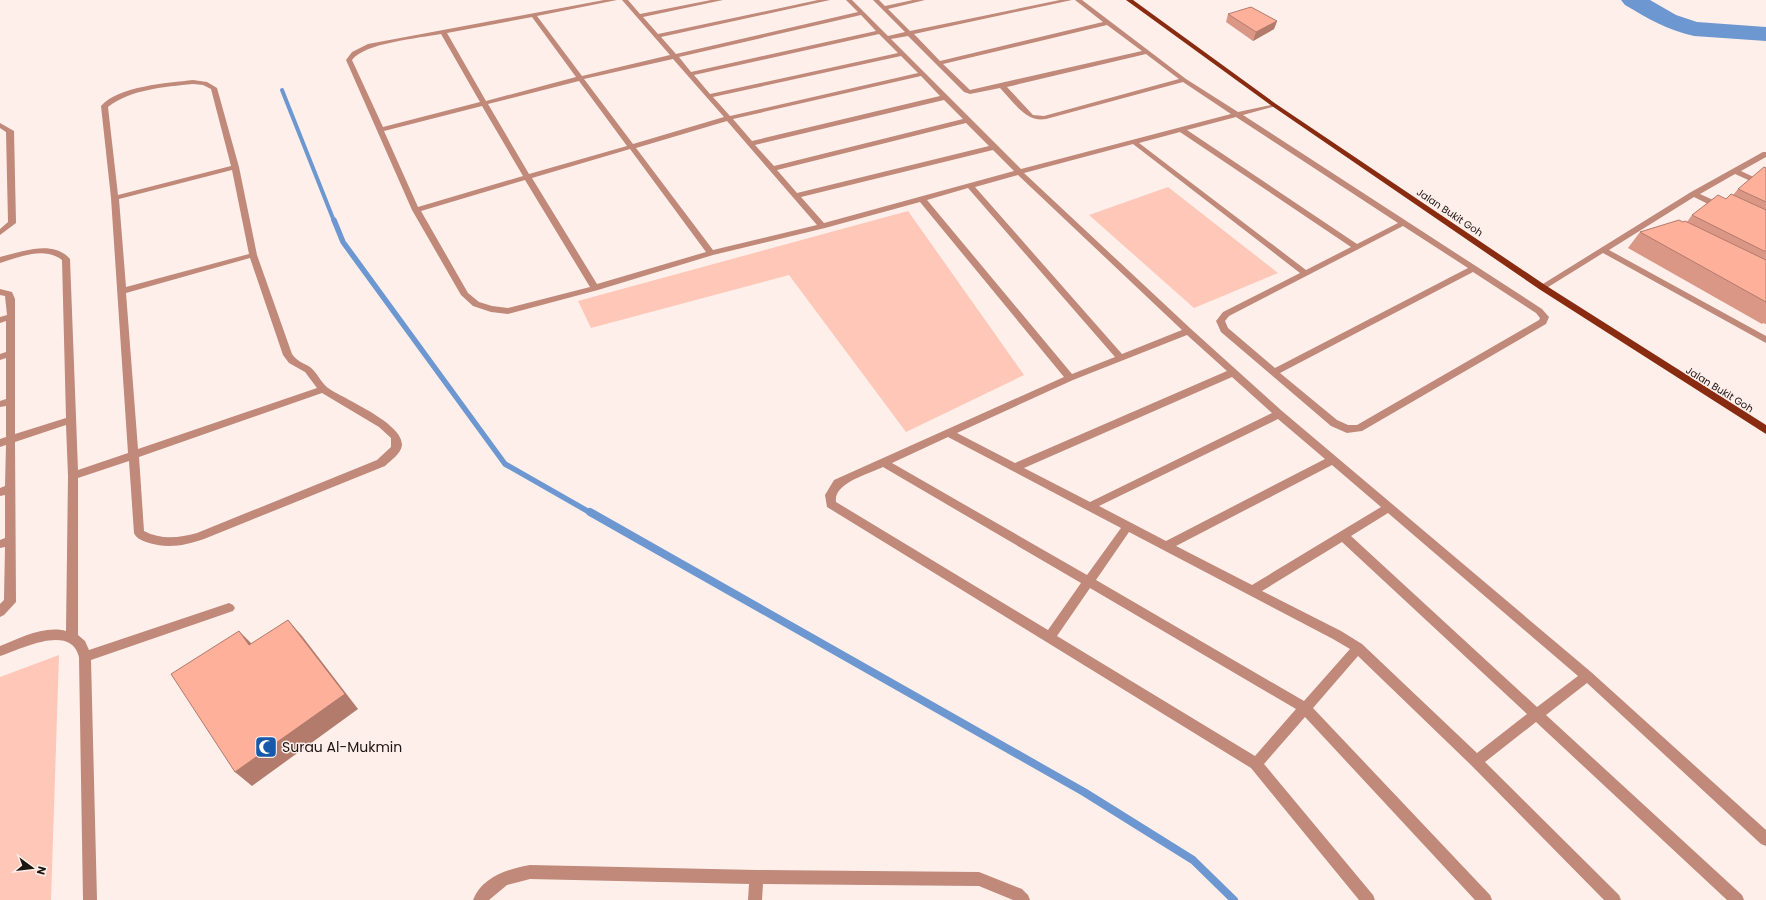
<svg xmlns="http://www.w3.org/2000/svg" width="1766" height="900" font-family="Poppins,sans-serif">
<style>
.green{fill:#fec7b8}
.lines{fill:none;stroke-linecap:round;stroke-linejoin:round}
.stream-far2{stroke:#6d97d0;stroke-width:4}
.stream-far1{stroke:#6d97d0;stroke-width:5.5}
.stream{stroke:#6d97d0;stroke-width:8}
.river{fill:#6d97d0;fill-rule:evenodd}
.minor{fill:#c0897a;fill-rule:evenodd}
.major{fill:#892b10;fill-rule:evenodd}
.wall{fill:#db9785}
.shaded-wall{fill:#b27b6c}
.building{fill:#ffb09b;stroke:#b27b6c}
.labels{text-anchor:middle;stroke-width:3;stroke-linejoin:round;paint-order:stroke}
.far-street-label{font-size:10px;fill:#1c1411;stroke:#feefea}
.near-poi-label{font-size:14px;fill:#1c1411;stroke:#feefea;text-anchor:start}
</style>
<rect width="100%" height="100%" fill="#feefea"/>
<path class="green" d="M1168 187 1278 273 1194 308 1089 215Z
M908 211 1024 375 906 432 789 275 591 328 578 301Z
M59 655 51 900H0V677Z"/>
<g class="lines">
<path class="stream-far2" d="M282 90 334 221"/>
<path class="stream-far1" d="M334 220 343 242 505 464 591 513"/>
<path class="stream" d="M590 512 1084 792 1193 860 1234 900"/>
<path class="river" d="M1621 0H1650L1676 15 1697 22 1766 27V41L1694 36C1667 30 1649 19 1625 5Z"/>
<path class="minor" d="M604 0H617L537 16 582 76 670 55 622 0H628L640 14 711 0H723L643 17 658 34 818 0H830L661 37 676 54 858 12 846 0H852L888 36 905 32 873 0H879L885 6 913 0H925L888 9 910 31 1060 0H1072L914 34 940 61 1103 22 1075 0H1082L1186 79 1238 112 1276 104V106L1243 115 1542 309 1549 317 1546 324 1362 431 1347 433 1331 426 1221 332 1216 321 1223 312 1300 273 1133 144 1024 173 1191 329 1282 411 1591 672 1766 830V846L1761 844 1587 683 1546 715 1742 895 1744 900H1727L1536 722 1485 762 1619 895 1621 900H1604L1471 765 1358 656 1313 708 1490 895 1492 900H1475L1305 717 1264 764 1373 895 1375 900H1359L1251 768 827 507 825 495 834 480 1064 377 920 202 825 228 713 255 598 290 508 314 491 312 473 306 461 295 412 210 346 60 352 52 368 44ZM861 15 876 31 691 72 679 57ZM532 17 576 77 486 101 447 33ZM1107 25 1142 51 970 90 943 64ZM441 34 480 102 383 127 352 60C364 43 420 38 441 34ZM879 34 898 53 710 94 694 75ZM908 36 964 92 970 94 1000 88C1013 101 1026 123 1046 119L1183 82 1231 114 1021 169 891 39ZM1146 54 1179 79 1044 116 1033 115 1007 87ZM901 56 918 73 730 116 713 97ZM673 59 724 117 633 144 584 79ZM921 76 940 96 752 141 733 119ZM579 81 627 146 529 174 488 104ZM944 100 963 119 774 166 755 145ZM482 106 523 176 418 207 384 131ZM1236 117 1398 223 1357 244 1187 130ZM727 121 817 225 713 250 636 148ZM966 123 989 146 797 193 777 170ZM1180 132 1351 247 1306 270 1139 143ZM630 149 706 252 597 284 532 178ZM993 150 1014 171 824 223 801 197ZM1018 175 1182 330 1122 354 975 187ZM525 180 590 287 508 308 492 306 479 302 468 293 421 211ZM968 188 1115 357 1072 374 927 200ZM1403 226 1468 268 1275 368 1228 328 1225 321 1229 316ZM1473 272 1536 313 1540 318 1539 320 1357 425H1348L1337 420 1280 373ZM1187 335 1227 371 1015 463 957 433 1073 380ZM1232 377 1272 413 1090 502 1024 468ZM1278 419 1325 459 1166 541 1099 506ZM948 437 1121 528 1087 575 892 463ZM1332 465 1381 507 1252 585 1176 546ZM883 467 1081 583 1048 630 836 502C833 483 869 474 883 467ZM1388 513 1578 676 1537 707 1351 536ZM1129 532 1333 639 1350 649 1304 701 1096 580ZM1342 542 1527 714 1477 753 1362 644 1341 631 1262 591ZM1090 588 1296 709 1255 756 1057 636Z
M193 80 207 82 217 88 239 167 257 255 292 354C297 361 303 363 310 367 317 372 321 383 328 388 344 399 403 423 402 445 401 454 391 460 385 466L204 539C184 546 166 549 146 542 141 540 136 538 134 533L129 461 78 478V635L85 641 89 650 229 603 233 605 235 608 233 611 91 660 97 900H83L79 657C71 623 21 649 0 656V646C20 638 44 625 66 631L68 476 66 425 15 442 16 602 4 615 0 617V604L4 600 5 547 0 548V540L5 538V495L0 496V488L5 486 6 445 0 447V439L6 437V406L0 407V401L6 399V358L0 360V354L6 352V321L0 323V317L7 315 5 296 0 295V289L12 292 15 299V434L66 418 62 260C44 246 20 257 0 263V257C21 252 53 239 70 259L78 470 128 453 111 198 101 106C118 86 168 83 193 80ZM193 84 203 85 211 89 231 166 118 195 108 107C131 89 165 87 193 84ZM232 170 249 254 126 287 119 199ZM250 258 283 355 289 363 305 372 317 388 138 449 126 293ZM322 393 379 427 391 438V447L377 460 197 533C179 538 161 540 144 531L139 457Z
M0 123 14 131 16 223 0 235V229L8 222 6 132 0 128Z
M1763 152H1766V157L1741 171 1766 183V188L1735 174 1700 194 1724 205V209H1718L1694 197 1609 250 1766 336V343L1603 253 1545 289 1542 290 1538 287 1691 192Z
M530 865 757 870 979 872 1022 889 1028 895 1030 900H1013L979 886 763 884 762 900H748L749 884 530 879 507 885 489 900H473C482 877 508 869 530 865Z"/>
<path class="major" d="M1126 0H1133L1276 104 1545 285 1766 425V434L1539 289 1272 106Z"/>
</g>
<path class="wall" d="M1228 14 1277 21 1274 29 1253 41 1226 22Z
M1766 168V324L1763 323 1762 324 1628 248 1640 232 1683 222H1687L1692 215 1733 195 1738 189Z"/>
<path class="shaded-wall" d="M1277 21 1274 29 1253 41 1256 32Z
M288 620 302 636 358 709 252 786 235 772Z
M239 631 254 646 249 645Z"/>
<path class="building" d="M1251 7 1277 21 1256 32 1228 14Z
M1764 167 1766 168V202L1738 189Z
M1731 194 1766 210V252L1692 215 1718 195 1726 199Z
M1679 220 1683 222 1685 221 1766 260V302L1640 232Z
M288 620 345 694 235 772 171 674 239 631 249 645Z"/>
<defs>
<g id="mosque-square" transform="scale(1.15)"><rect x="-9" y="-9" width="18" height="18" rx="4" fill="#1759a9" stroke="#feefea"/><path d="M3.5-4.9A6 6 0 1 0 3.5 4.9A5 5 0 1 1 3.5-4.9Z" fill="#fff"/></g>
</defs>
<g fill-rule="evenodd">
<use href="#mosque-square" x="266" y="747"/>
</g>
<g class="labels">
<g class="far-street-label">
<text transform="translate(1450 212) rotate(34)" y="4">Jalan Bukit Goh</text>
<text transform="translate(1720 389) rotate(32)" y="4">Jalan Bukit Goh</text>
</g>
<g class="near-poi-label">
<text x="282" y="752">Surau Al-Mukmin</text>
</g>
</g>
<g transform="translate(32 868) rotate(105)" stroke="#feefea" stroke-width="3" paint-order="stroke">
<path d="M0-3L7 15L0 10L-7 15Z" fill="#1c1411"/>
<text y="-6" font-size="11" font-weight="bold" text-anchor="middle" fill="#1c1411">N</text>
</g>
</svg>
